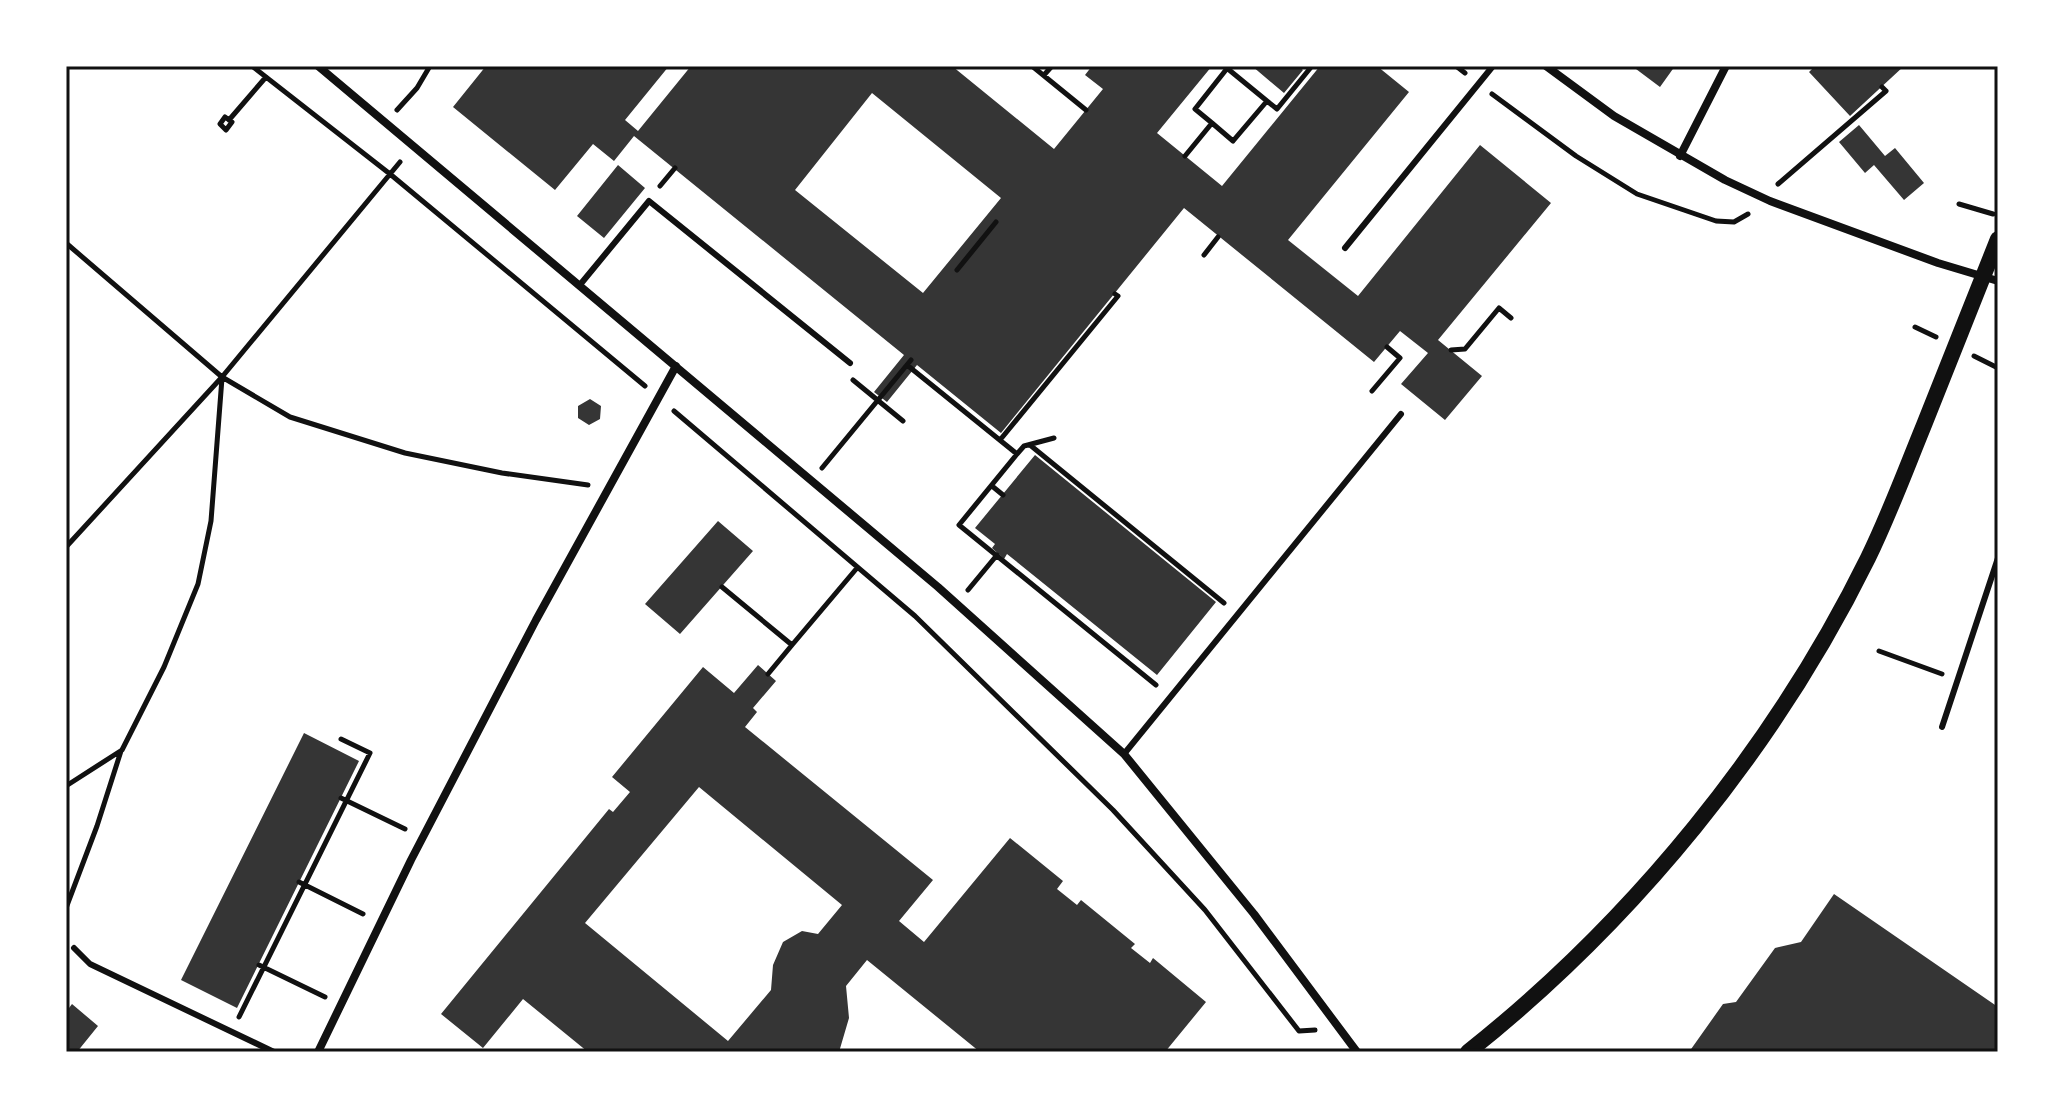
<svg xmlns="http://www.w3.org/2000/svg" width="2064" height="1118" font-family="'Noto Sans',sans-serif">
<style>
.building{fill:#353535;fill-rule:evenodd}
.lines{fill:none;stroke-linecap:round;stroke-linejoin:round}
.path{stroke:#111;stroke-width:5}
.service{stroke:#111;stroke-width:6}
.minor{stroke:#111;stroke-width:8}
.secondary{stroke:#111;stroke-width:16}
.neatline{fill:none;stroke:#111;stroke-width:3}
</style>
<rect width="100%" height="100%" fill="#fff"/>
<path class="building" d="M486 66H669L625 120 638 131 691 66H952L1054 149 1103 89 1085 75 1092 66H1212L1157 133 1222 186 1320 66H1377L1409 92 1288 240 1358 296 1480 145 1551 203 1438 340 1482 376 1445 420 1401 384 1428 353 1400 331 1374 362 1184 208 1001 433 917 365 887 402 874 392 904 355 634 136 614 161 593 144 555 190 453 107ZM872 93 1001 198 923 293 795 190Z
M1252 66H1298L1303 70 1284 93Z
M1632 66H1675L1660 87Z
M1815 66H1904L1850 116 1809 72Z
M1859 125 1885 156 1895 148 1924 183 1904 200 1874 165 1865 173 1839 142Z
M618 165 645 188 604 238 577 216Z
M590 399 601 406 600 419 589 425 578 418V406Z
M1035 455 1216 602 1157 675 1007 554 1004 559 992 548 995 544 975 528Z
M718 521 753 551 680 634 645 604Z
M758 665 776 681 753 708 757 712 745 727 933 880 899 921 924 942 1010 838 1063 881 1057 889 1077 905 1081 900 1135 944 1131 948 1150 963 1153 958 1206 1002 1165 1052H980L867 960 846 986 849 1018 839 1052H588L523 999 483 1048 441 1014 609 809 613 812 630 792 612 777 703 667 734 693ZM699 787 842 905 818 934 802 931 783 942 773 965 771 990 728 1041 585 923Z
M304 733 359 761 237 1008 181 980Z
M1834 894 1998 1007V1052H1689L1723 1004 1736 1002 1775 948 1801 942Z
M72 1004 98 1026 77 1052H66V1012Z"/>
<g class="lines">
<path class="path" d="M252 66 390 174 645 386
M1032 66 1086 110
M1456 66 1465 73
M1228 69 1267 101
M1044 75 1052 66
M1492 94 1576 156 1637 194 1716 221 1734 222 1748 214
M397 110 417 88 430 66
M225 117 232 122 226 130 220 124Z
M229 120 266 77
M1212 123 1195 109 1229 66
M1185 156 1212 123 1233 141 1267 101 1277 109 1312 66
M1778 184 1886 91 1882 87
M660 186 675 168
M1959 204 1993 214
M66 243 222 377 290 417 405 453 502 473 588 485
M1204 255 1218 237
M957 270 996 222
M1915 327 1936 337
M1451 350 1465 349 1499 308 1511 318
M1974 356 1998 368
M907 365 1017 454 959 525 1156 685
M853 380 903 421
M1372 391 1400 358 1387 347
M674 411 915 616 1113 810 1205 910 1299 1031 1315 1030
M1000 440 1118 296 1115 294
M1030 445 1224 603
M1017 454 1024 446 1054 438
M822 468 911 360
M992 486 1003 495
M66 547 222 377 400 162
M722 587 792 645 857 568
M968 590 997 555
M1879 651 1942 674
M768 674 792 645
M66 786 122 750 164 667 198 584 211 521 222 378
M341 798 405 829
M299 882 363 914
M66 908 97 826 121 751
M259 965 325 997
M239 1017 370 753 341 739"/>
<path class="service" d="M1345 248 1493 66
M579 286 649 201 850 363
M1942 727 1998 558
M1124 754 1401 414
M74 948 90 964 274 1052"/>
<path class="minor" d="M318 66 938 587 1124 754 1254 914 1357 1052
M1546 66 1614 116 1725 180 1770 201 1938 263 1998 281
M1680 156 1726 66
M318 1052 411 860 536 620 676 366"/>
<path class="secondary" d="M1468 1052C1633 921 1775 747 1868 558 1889 515 1906 469 1924 425 1949 363 1973 301 1998 239"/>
</g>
<rect width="2064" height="1118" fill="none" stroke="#ffffff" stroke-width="136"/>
<rect x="68" y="68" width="1928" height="982" class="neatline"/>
</svg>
